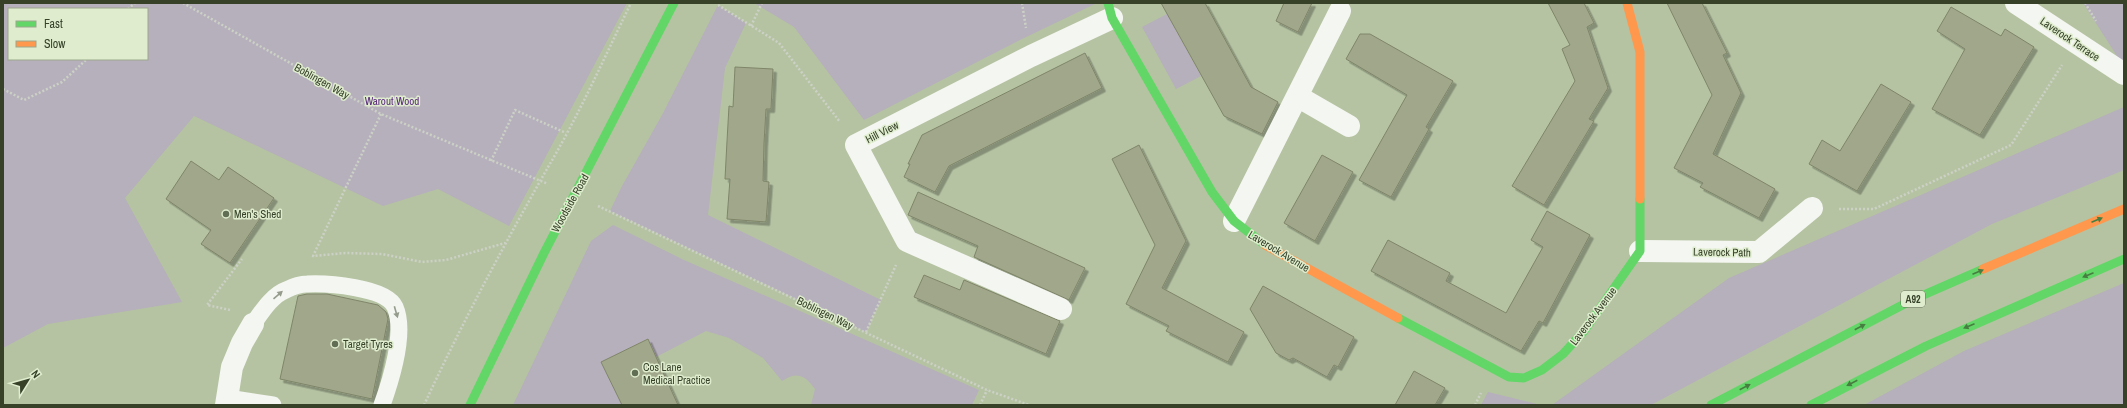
<svg xmlns="http://www.w3.org/2000/svg" width="2127" height="408" font-family="'Archivo Narrow',sans-serif">
<style>
.green{fill:#b6afbc;fill-rule:evenodd}
.building{fill:#a1a78b;stroke:#7f8569;filter:url(#shadow)}
.lines{fill:none;stroke-linecap:round;stroke-linejoin:round}
.path{stroke:#ccd1c6;stroke-width:2.5;stroke-dasharray:2 2;stroke-linecap:butt}
.lane{stroke:#f4f6f1;stroke-width:17}
.street{stroke:#f4f6f1;stroke-width:22}
.fast{stroke:#63d668;stroke-width:9}
.slow{stroke:#ff974d;stroke-width:9}
.oneway{fill:#487d42}
.oneway2{fill:#959c8c}
.poi-dot{fill:#626e53;stroke:#dfedce;stroke-width:1.5}
.labels{text-anchor:middle;stroke-width:3;stroke-linejoin:round;paint-order:stroke}
.shield{fill:#dfedce;stroke:#69755a;stroke-width:1}
.shield-label{font-size:10px;font-weight:bold;fill:#364128}
.street-label{font-size:11px;fill:#364128;stroke:#dfedce}
.park-label{font-size:11px;fill:#57277b;stroke:#dfedce}
.poi-label{font-size:11px;fill:#364128;stroke:#dfedce;text-anchor:start}
</style>
<defs>
<filter id="shadow"><feDropShadow dx="3.5" dy="3.5" stdDeviation="0" flood-color="#0004"/></filter>
</defs>
<rect width="100%" height="100%" fill="#b5c3a2"/>
<path class="green" d="M3 3H627L509 226 438 189 383 206 194 116 125 198 182 302 48 324 3 348ZM9 9H147V59H9Z
M754 3H1095V4L1022 39 864 120 794 27Z
M2083 3H2124V67Z
M718 5 746 23 725 68 708 215 881 300 866 332 610 211 622 186 662 115Z
M1167 14 1201 76 1176 89 1142 27Z
M2124 107V170L1992 224 1651 405H1552L1729 278Z
M613 225 684 260 979 390 972 405H811L815 389C805 375 797 371 782 381L763 358 729 338 706 331 656 357 648 339 601 362 622 405H513L591 241Z
M2124 283V405H1864L1964 351Z
M1488 392 1541 405H1481Z"/>
<path class="building" d="M1161 3H1205L1251 87 1278 102 1262 134 1224 116Z
M1284 3H1312L1298 32 1276 21Z
M1548 3H1584L1594 23 1587 27 1608 88 1589 119 1594 121 1544 205 1512 186 1575 81 1562 49 1570 45Z
M1667 3H1702L1727 53 1723 55 1741 93 1713 154 1775 189 1759 218 1700 187 1703 183 1674 168 1712 95Z
M1951 7 2001 36 2005 29 2034 47 1980 135 1932 109 1965 49 1937 31Z
M1360 34H1370L1453 81 1426 127 1429 129 1391 197 1359 180 1407 95 1346 59Z
M1085 53 1102 88 949 166 935 192 904 177 910 164H908L922 135Z
M735 67 773 69 771 109H766L764 143 763 181 769 182 766 222 727 219 730 179H725L727 141 729 106 733 107Z
M1881 84 1911 102 1857 191 1809 164 1822 140 1840 151Z
M1139 145 1186 241 1162 288 1244 332 1228 362 1166 331 1169 326 1126 304 1155 245 1112 159Z
M1322 155 1353 172 1315 241 1284 223Z
M191 161 219 180 228 167 274 198 230 263 201 244 211 230 166 199Z
M918 192 1085 268 1069 300 974 257 978 246 908 215Z
M1547 211 1590 235 1543 323 1539 321 1521 351 1371 271 1388 240 1450 273 1446 281 1506 313 1543 247 1531 240Z
M924 275 960 290 964 280 1060 321 1046 354 914 297Z
M1263 286 1354 337 1338 367 1334 365 1327 377 1293 358 1289 360 1276 353 1250 309Z
M307 294H327L378 305 386 312 388 319 372 399 280 379 298 296Z
M648 339 656 357 678 405H622L601 362Z
M1414 371 1445 388 1435 405H1395Z"/>
<g class="lines">
<path class="path" d="M183 3 381 114 548 184
M1022 3 1026 28
M2085 3 2096 21
M718 5 779 43 840 122
M128 9 135 3
M751 26 762 3
M3 89 24 100 62 82 87 59
M381 114 313 256 345 253 382 254 422 262 446 260 505 243
M491 161 515 110 566 133
M598 206 987 390 1029 405
M1839 209H1874L2011 145 2062 65
M230 310 207 305 242 259
M866 332 896 265
M424 405C464 319 508 237 555 155 583 106 606 54 631 3
M980 405 987 390
M1475 405 1481 393"/>
<path class="lane" d="M253 324C261 313 272 295 286 290 292 287 300 284 307 284 326 283 386 287 395 307 406 332 391 380 382 405
M227 398 273 405"/>
<path class="street" d="M2016 3 2124 74
M1297 96 1349 126
M1234 221 1340 11
M1640 251 1759 252 1812 208
M1061 309 907 241 856 145 1031 56 1112 18
M226 405 232 367 242 343 253 324"/>
<path class="fast" d="M1108 3 1112 18 1212 192 1234 221 1265 245
M1398 318 1509 377 1524 378 1542 370 1563 354 1584 331 1640 251V199
M470 405 544 253 674 3
M1711 405 1912 300 1983 269
M1811 405 1926 346 2124 259"/>
<path class="slow" d="M1627 3 1640 52V199
M1265 245 1398 318
M1983 269 2124 209"/>
</g>
<defs><path id="oneway-solid" d="M-6-.8H1V-3.2L6.5 0L1 3.2V.8H-6Z"/></defs>
<g class="oneway">
<use href="#oneway-solid" transform="translate(2097 220) rotate(-23)"/>
<use href="#oneway-solid" transform="translate(1978 272) rotate(-23)"/>
<use href="#oneway-solid" transform="translate(2088 275) rotate(157)"/>
<use href="#oneway-solid" transform="translate(1969 326) rotate(157)"/>
<use href="#oneway-solid" transform="translate(1860 327) rotate(-28)"/>
<use href="#oneway-solid" transform="translate(1852 383) rotate(153)"/>
<use href="#oneway-solid" transform="translate(1745 387) rotate(-27)"/>
</g>
<g class="oneway2">
<use href="#oneway-solid" transform="translate(278 295) rotate(-41)"/>
<use href="#oneway-solid" transform="translate(396 312) rotate(74)"/>
</g>
<g class="poi-dot">
<circle cx="226" cy="214" r="4"/>
<circle cx="335" cy="344" r="4"/>
<circle cx="635" cy="373" r="4"/>
</g>
<g class="labels">
<rect class="shield" x="1901" y="291" width="24" height="16" rx="3"/>
<g class="shield-label">
<text x="1913" y="303">A92</text>
</g>
<g class="street-label">
<text transform="translate(2070 39) rotate(34)" y="4">Laverock Terrace</text>
<text transform="translate(322 81) rotate(29)" y="4">Boblingen Way</text>
<text transform="translate(882 132) rotate(-27)" y="4">Hill View</text>
<text transform="translate(570 203) rotate(-61)" y="4">Woodside Road</text>
<text transform="translate(1279 251) rotate(31)" y="4">Laverock Avenue</text>
<text transform="translate(1722 252) rotate(1)" y="4">Laverock Path</text>
<text transform="translate(825 313) rotate(26)" y="4">Boblingen Way</text>
<text transform="translate(1593 316) rotate(-53)" y="4">Laverock Avenue</text>
</g>
<g class="park-label">
<text x="392" y="105">Warout Wood</text>
</g>
<g class="poi-label">
<text x="234" y="218">Men's Shed</text>
<text x="343" y="348">Target Tyres</text>
<text x="643" y="371">Cos Lane<tspan x="643" dy="13">Medical Practice</tspan></text>
</g>
</g>
<rect width="2127" height="408" fill="none" stroke="#364128" stroke-width="8"/>
<rect x="8" y="8" width="140" height="52" fill="#dfedce" stroke="#9ba88c"/>
<rect x="16" y="21" width="20" height="6" fill="#63d668" stroke="#9ba88c"/>
<text x="44" y="28" font-size="12" fill="#364128">Fast</text>
<rect x="16" y="41" width="20" height="6" fill="#ff974d" stroke="#9ba88c"/>
<text x="44" y="48" font-size="12" fill="#364128">Slow</text>
<g transform="translate(28 380) rotate(53)" stroke="#dfedce" stroke-width="3" paint-order="stroke">
<path d="M0-3L7 15L0 10L-7 15Z" fill="#364128"/>
<text y="-6" font-size="11" font-weight="bold" text-anchor="middle" fill="#364128">N</text>
</g>
</svg>
